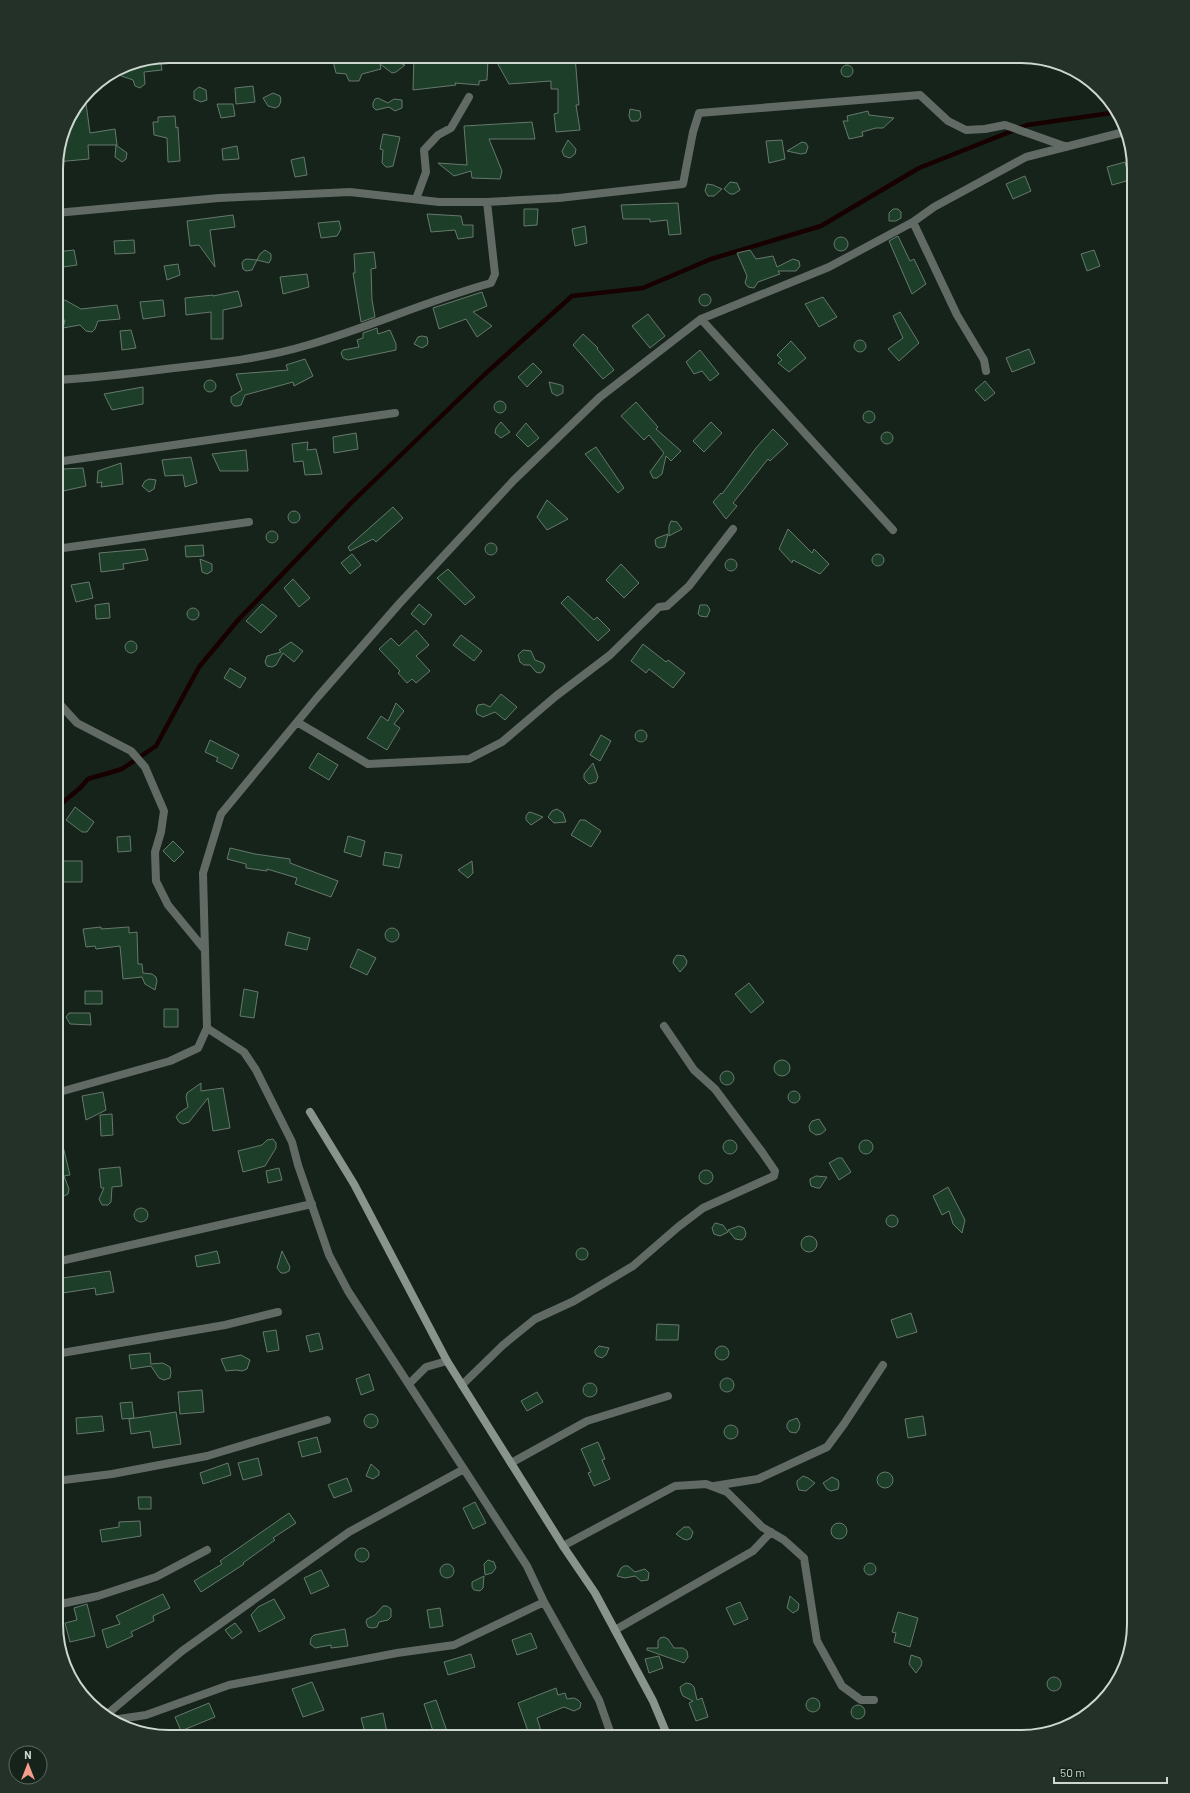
<svg xmlns="http://www.w3.org/2000/svg" width="1190" height="1793" font-family="Barlow,sans-serif">
<style>
.lines{fill:none;stroke-linecap:round;stroke-linejoin:round}
.stream{stroke:#180000;stroke-width:4.5}
.building{fill:#1d3f2a;stroke:#67786c}
.street{stroke:#626a65;stroke-width:8}
.secondary{stroke:#89958c;stroke-width:8}
.rim{fill:none;stroke:#cdd7d0;stroke-width:2}
</style>
<rect width="100%" height="100%" fill="#15231a"/>
<g class="lines">
<path class="stream" d="M56 808 80 788 88 779 122 769 156 746 199 667 239 619 351 503 485 374 572 296 643 288 711 259 821 226 919 168 1027 125 1118 112"/>
</g>
<path class="building" d="M379 56 380 62 393 61 405 65 396 72 392 73 380 64 381 69 362 74 359 81H349L346 74 336 73 333 61H346V57Z
M414 56H460L488 59 487 80 479 81V85L455 83 456 85 413 90Z
M503 56H575L579 105H576L580 130 556 132 554 114 558 113V89H551V81L509 84 495 59 503 60Z
M160 58 162 70 144 72 145 84 140 88 135 86 133 80 113 73 126 65Z
M841 71a6 6 0 1 1 12 0a6 6 0 1 1-12 0Z
M253 86 255 102 236 104 235 88Z
M199 87 206 90 207 100 201 102 194 99V91Z
M273 93 280 96 281 101 279 106 275 108 268 106 263 98Z
M85 96 90 133 115 129 117 145H88L89 159 56 162 65 126Z
M378 98 388 103 394 99 402 100V108L395 111 389 107 376 110 373 107V103L375 99Z
M217 104H233L235 116 221 118Z
M630 109 640 111 641 117 638 121H631L629 116Z
M868 111 869 115 894 118 883 128H876L862 132 863 136 849 139 843 121H848L847 116Z
M175 116 176 128 178 127 180 161 168 162 167 138 154 135 153 122H158V117Z
M532 122 535 139H489L502 171 500 179 472 178 471 171 454 176 438 163 467 165 464 126Z
M383 134 400 137 393 166 389 167H386L382 163 383 150 380 149Z
M568 140 576 149 575 154 570 158 564 156 562 151Z
M782 140 785 159 769 163 766 141Z
M802 142 806 143 808 147 806 153 801 154 787 151Z
M116 145 127 153 126 159 122 162 115 157Z
M237 146 239 159 223 160 222 149Z
M304 157 307 175 295 177 291 160Z
M1125 162 1130 180 1112 185 1107 167Z
M1025 176 1031 191 1013 199 1006 184Z
M730 182 737 183 740 190 734 194H730L724 189Z
M707 184 713 185 722 189 714 196H708L705 191Z
M678 203 681 234 669 235 667 220 650 222V219H623L621 205Z
M524 209H538L537 225 524 226Z
M893 209H898L901 212V218L896 221H889V213Z
M427 214 461 216 463 225H473V237L458 239 455 230 431 232Z
M233 215 235 227 210 230 215 267 199 245 190 246 187 221Z
M339 221 341 229 337 236 321 238 318 223Z
M585 226 587 243 575 246 572 229Z
M898 236 910 261 914 259 926 284 912 294 889 241Z
M834 244a7 7 0 1 1 14 0a7 7 0 1 1-14 0Z
M134 240 135 253 115 254 114 241Z
M74 250 77 265 56 268V252Z
M265 250 271 254V259L269 263 257 260 252 270 246 271 243 269 242 263 244 260 247 259 257 260 260 254Z
M750 250 756 259 773 256 777 267 793 259 799 261 800 266 796 271H778L780 274 758 282 754 288 748 287 745 283 747 276 737 253Z
M1094 250 1100 266 1087 271 1081 254Z
M374 252 376 268 371 269 372 300 375 317 361 322 353 273H355L354 254Z
M178 264 180 275 167 280 164 266Z
M307 274 309 287 283 294 280 277Z
M238 291 242 306 223 310V339H211V312L186 315 185 298 213 295V296Z
M482 292 487 306 473 312 492 326 477 337 466 319 439 329 433 308Z
M699 300a6 6 0 1 1 12 0a6 6 0 1 1-12 0Z
M823 297 837 317 819 327 805 304Z
M65 300 81 309 117 305 120 319 98 321 95 329 92 332 86 331 80 325 63 328 65 320 56 321V309L59 308 58 303Z
M163 300 165 316 143 319 140 302Z
M900 312 919 343 899 361 888 349 903 338 893 316Z
M648 314 665 336 650 348 632 326Z
M377 328 378 334 390 330 396 344V350L348 360 343 358 341 353 343 350 359 347 357 340 363 338V333Z
M131 330 136 348 122 350 120 331Z
M583 334 598 348 597 349 614 370 603 379 573 345Z
M422 336 427 337 428 342 427 345 422 348 414 344 418 337Z
M854 346a6 6 0 1 1 12 0a6 6 0 1 1-12 0Z
M791 341 806 358 789 372 778 363 782 360 777 355Z
M1029 349 1035 363 1012 372 1006 358Z
M700 350 719 374 710 381 702 371 694 374 686 362Z
M305 359 313 376 294 386 293 382 245 395 241 405 238 406H234L231 402V397L242 390 236 374 288 370 286 365Z
M533 363 542 372 527 387 518 377Z
M204 386a6 6 0 1 1 12 0a6 6 0 1 1-12 0Z
M985 381 995 393 985 401 975 390Z
M549 382 561 385 563 386V393L557 396 552 393Z
M143 387V404L112 410 104 394Z
M494 407a6 6 0 1 1 12 0a6 6 0 1 1-12 0Z
M636 402 658 427 656 429 681 451 671 461 666 456 662 474 657 478H653L650 472 664 453 649 435 644 440 621 416Z
M863 417a6 6 0 1 1 12 0a6 6 0 1 1-12 0Z
M501 422 510 432 501 438 495 433 496 428Z
M711 422 722 433 704 452 693 441Z
M526 423 539 438 528 447 516 435Z
M773 429 788 444 770 461 768 459 733 503 737 506 726 519 713 502 721 493 722 494 756 448Z
M881 438a6 6 0 1 1 12 0a6 6 0 1 1-12 0Z
M356 433 358 449 334 453 333 437Z
M308 442 307 450 316 449 322 474 305 475 303 461 294 462 292 444Z
M596 447 624 488 618 493 585 454Z
M246 450 248 471H220L212 454Z
M191 457 197 483 185 487 183 475 165 476 162 460Z
M121 463 123 484 101 487 102 482 97 483 98 471Z
M83 468 86 486 63 491V488L56 490V475L63 474V469Z
M149 479 156 480 154 489 149 492 142 486 145 481Z
M547 500 568 519 547 530 537 517Z
M393 507 403 518 376 542 373 539 350 551 348 547Z
M288 517a6 6 0 1 1 12 0a6 6 0 1 1-12 0Z
M671 521 677 522 682 529 669 536V526Z
M788 529 812 553 814 549 829 564 820 574 793 560 792 563 779 549Z
M266 537a6 6 0 1 1 12 0a6 6 0 1 1-12 0Z
M668 534 665 547 659 548 656 546 655 540 657 538Z
M485 549a6 6 0 1 1 12 0a6 6 0 1 1-12 0Z
M203 545 204 556 186 557 185 546Z
M145 549 148 560 123 564 124 569 101 572 99 553Z
M872 560a6 6 0 1 1 12 0a6 6 0 1 1-12 0Z
M352 554 361 565 350 574 341 563Z
M725 565a6 6 0 1 1 12 0a6 6 0 1 1-12 0Z
M200 559 212 564V571L207 574 202 572Z
M621 564 639 583 624 598 606 580Z
M448 569 475 597 465 605 437 578Z
M293 579 310 598 299 607 284 588Z
M89 582 93 598 76 602 71 585Z
M568 596 594 620 597 617 610 630 598 641 561 603Z
M109 603 110 618 96 619 95 605Z
M262 604 277 616 261 633 246 621Z
M419 604 432 615 424 625 411 614Z
M700 605H707L709 608 710 610 707 617 700 616 698 614Z
M187 614a6 6 0 1 1 12 0a6 6 0 1 1-12 0Z
M416 630 429 645 416 656 430 671 416 683 412 679 407 683 398 673 400 671 379 649 391 638 399 646Z
M461 635 482 651 474 661 453 645Z
M125 647a6 6 0 1 1 12 0a6 6 0 1 1-12 0Z
M291 642 303 651 294 662 283 653 276 665 272 667 267 666 265 662 267 656 281 652 279 650Z
M643 644 666 662 668 660 685 673 673 688 649 669 646 673 631 661Z
M523 650 531 651 535 660 543 663 545 666 543 671 540 673 536 672 530 665H524L520 662 518 655Z
M230 668 246 678 240 688 224 678Z
M501 694 517 707 505 720 495 712 483 717 477 714 476 710 478 705 484 704 490 707Z
M396 703 404 711 394 724 400 728 387 750 367 738 381 716 388 721Z
M635 736a6 6 0 1 1 12 0a6 6 0 1 1-12 0Z
M601 735 611 741 600 761 590 755Z
M210 740 239 755 232 769 216 761 218 758 205 752Z
M318 753 338 765 329 780 309 768Z
M593 763 598 777 596 782 589 784 584 779V774Z
M75 807 94 822 87 832H82L66 820Z
M557 809 563 813 566 822 554 823 548 817 552 811Z
M529 812 533 813 543 817 531 825 526 820V816Z
M580 820H585L601 831 591 847 571 835Z
M130 836 131 851 118 852 117 837Z
M348 836 365 841 361 857 344 852Z
M173 841 184 852 174 862 163 851Z
M230 848 255 854 290 859V863L338 881 331 897 295 884 297 878 267 869V871L246 868V864L227 859Z
M385 852 402 855 399 868 383 865Z
M56 861H82V882H56Z
M472 861 473 873 468 878 458 870Z
M101 927V929L129 927V933L137 932 138 964H142L143 973 152 974 156 977 157 981 155 990 145 984 142 977 123 979 120 946 96 949 95 946 86 947 83 929Z
M385 935a7 7 0 1 1 14 0a7 7 0 1 1-14 0Z
M288 932 310 938 307 950 285 945Z
M358 949 376 958 367 975 350 967Z
M677 955 684 956 687 961 686 965 680 972 673 963 674 959Z
M749 983 764 1002 751 1013 735 994Z
M244 989 258 992 254 1018 240 1016Z
M85 991H102V1004H85Z
M164 1009H178V1027H164Z
M69 1013H90L91 1025 70 1024 66 1017Z
M774 1068a8 8 0 1 1 16 0a8 8 0 1 1-16 0Z
M720 1078a7 7 0 1 1 14 0a7 7 0 1 1-14 0Z
M201 1083V1091L223 1088 230 1128 213 1131 208 1098 189 1122 183 1124 179 1122 176 1117 179 1113 188 1107 186 1097 187 1093Z
M788 1097a6 6 0 1 1 12 0a6 6 0 1 1-12 0Z
M103 1092 106 1110 86 1120 82 1096Z
M112 1114 113 1135 101 1136 100 1115Z
M819 1119 826 1130 821 1134 816 1135 810 1131 809 1126 812 1121Z
M56 1138H61L70 1175 64 1176 69 1189 68 1194 64 1196 59 1194 58 1191Z
M273 1139 276 1143V1148L265 1166 243 1172 238 1151 262 1145 267 1140Z
M723 1147a7 7 0 1 1 14 0a7 7 0 1 1-14 0Z
M859 1147a7 7 0 1 1 14 0a7 7 0 1 1-14 0Z
M838 1158H842L851 1172 839 1180 829 1163Z
M120 1167 122 1186 112 1187 111 1202 108 1205H102L99 1199 104 1188H101L99 1169Z
M279 1168 282 1180 268 1183 266 1171Z
M699 1177a7 7 0 1 1 14 0a7 7 0 1 1-14 0Z
M816 1176 827 1177 820 1188H817L811 1186 810 1182V1179Z
M948 1187 965 1220 962 1233 953 1224 949 1211 942 1215 933 1196Z
M134 1215a7 7 0 1 1 14 0a7 7 0 1 1-14 0Z
M886 1221a6 6 0 1 1 12 0a6 6 0 1 1-12 0Z
M715 1223 723 1225 728 1232 720 1236 714 1234 712 1228Z
M739 1226 744 1228 746 1233 745 1237 742 1240 735 1239 728 1230Z
M801 1244a8 8 0 1 1 16 0a8 8 0 1 1-16 0Z
M576 1254a6 6 0 1 1 12 0a6 6 0 1 1-12 0Z
M217 1251 220 1263 197 1267 195 1256Z
M282 1251 290 1267 289 1271 285 1273H281L277 1268Z
M110 1271 114 1292 96 1295 95 1288 56 1294V1279Z
M911 1313 917 1332 897 1338 891 1320Z
M657 1324 679 1325 678 1340H656Z
M276 1330 279 1350 267 1352 263 1332Z
M319 1333 323 1349 310 1352 306 1336Z
M599 1346 609 1348 606 1355 602 1358 597 1356 595 1353V1350Z
M715 1353a7 7 0 1 1 14 0a7 7 0 1 1-14 0Z
M150 1353 151 1364 163 1363 170 1367 171 1373 170 1378 164 1380 159 1378 151 1366 131 1369 129 1355Z
M241 1355 250 1360 247 1369 242 1371 236 1370 226 1371 221 1359Z
M369 1374 374 1390 361 1395 356 1379Z
M720 1385a7 7 0 1 1 14 0a7 7 0 1 1-14 0Z
M583 1390a7 7 0 1 1 14 0a7 7 0 1 1-14 0Z
M202 1390 204 1412 180 1414 178 1392Z
M537 1392 543 1402 527 1411 521 1401Z
M132 1402 134 1418 122 1419 120 1403Z
M176 1412 181 1444 153 1448 150 1431 131 1434 129 1419Z
M364 1421a7 7 0 1 1 14 0a7 7 0 1 1-14 0Z
M102 1416 104 1431 77 1434 76 1418Z
M923 1416 926 1435 908 1438 905 1419Z
M797 1418 800 1424 799 1429 796 1433 790 1432 787 1428V1424L789 1421Z
M724 1432a7 7 0 1 1 14 0a7 7 0 1 1-14 0Z
M317 1437 321 1452 302 1457 298 1442Z
M598 1442 605 1459 602 1460 610 1479 594 1486 588 1473 591 1472 581 1449Z
M258 1458 262 1475 243 1480 238 1463Z
M228 1463 231 1475 203 1484 200 1473Z
M371 1464 379 1471V1475L373 1479 366 1476Z
M877 1480a8 8 0 1 1 16 0a8 8 0 1 1-16 0Z
M803 1476 808 1478 815 1483 806 1491 799 1490 797 1485V1481Z
M832 1477 838 1480 839 1484 838 1489 831 1491 827 1489 823 1483Z
M347 1478 352 1491 334 1498 328 1485Z
M138 1497H151V1509H139Z
M475 1502 486 1523 473 1529 463 1508Z
M289 1513 296 1523 273 1538 275 1540 243 1563 244 1564 201 1592 194 1581 222 1564 220 1561Z
M140 1521 141 1536 102 1542 100 1530 119 1527V1522Z
M831 1531a8 8 0 1 1 16 0a8 8 0 1 1-16 0Z
M684 1527H689L693 1532 691 1538 687 1540 683 1539 676 1534Z
M355 1555a7 7 0 1 1 14 0a7 7 0 1 1-14 0Z
M488 1560 494 1562 496 1568 492 1573 485 1575 484 1564Z
M864 1569a6 6 0 1 1 12 0a6 6 0 1 1-12 0Z
M440 1571a7 7 0 1 1 14 0a7 7 0 1 1-14 0Z
M624 1566H628L635 1572 645 1569 649 1573 648 1580 641 1581 635 1576 625 1578 617 1576 621 1568Z
M321 1570 329 1586 311 1594 304 1578Z
M484 1576 483 1588 480 1591 474 1590 472 1587V1582Z
M163 1594 170 1608 153 1616 154 1621 131 1632 133 1636 107 1648 102 1630 120 1624 116 1616Z
M790 1596 799 1604 798 1610 793 1613 787 1608Z
M274 1599 285 1618 259 1632 251 1615 258 1607Z
M740 1602 748 1619 734 1625 726 1608Z
M87 1604 95 1636 70 1642 65 1623 77 1620 74 1608Z
M383 1606H387L391 1609V1617L388 1620 379 1622 377 1627 372 1628 368 1627 366 1622 367 1619 375 1615Z
M440 1608 443 1626 430 1628 427 1610Z
M898 1612 918 1618 910 1647 894 1642 896 1633 892 1632Z
M235 1623 242 1632 232 1639 225 1630Z
M345 1629 348 1646 331 1648V1645L315 1648 310 1644 311 1638 314 1635Z
M531 1633 537 1648 517 1655 512 1640Z
M664 1637 668 1639 674 1648H683L687 1651 688 1657 684 1663 647 1650V1648H658V1641L660 1638Z
M471 1654 475 1667 448 1675 444 1662Z
M911 1655 920 1658 922 1662 921 1666 916 1673 909 1664Z
M659 1656 663 1668 649 1673 645 1659Z
M1047 1684a7 7 0 1 1 14 0a7 7 0 1 1-14 0Z
M312 1682 324 1710 303 1717 292 1689Z
M686 1683 691 1684 694 1687 697 1700 702 1698 708 1717 696 1721 689 1703 693 1701 683 1696 681 1692 680 1687Z
M556 1688 558 1695 565 1693 567 1699 574 1698 578 1700 581 1703 580 1708 574 1711 564 1707 537 1718 543 1737H530L518 1703Z
M806 1705a7 7 0 1 1 14 0a7 7 0 1 1-14 0Z
M436 1700 449 1737H435L424 1704Z
M209 1703 215 1717 181 1731 175 1717Z
M851 1712a7 7 0 1 1 14 0a7 7 0 1 1-14 0Z
M383 1713 388 1737H366L361 1718Z"/>
<g class="lines">
<path class="street" d="M416 199 426 172 424 150 438 135 451 128 469 97
M56 213 219 198 350 192 439 202H487L559 198 683 184 693 132 699 113 920 95 948 121 966 130 985 129 1005 125 1067 147
M913 222 957 315 984 360 986 371
M701 319 893 530
M56 380C96 378 135 373 174 368 218 363 265 358 308 345 370 327 429 300 491 283L495 274 487 202
M56 462 395 413
M56 549 249 522
M56 700 77 723 131 751 145 767 164 811 161 832 155 852 156 881 168 905 205 950
M297 722 368 764 469 759 502 742 556 696 610 655 659 607 667 606 689 586 733 529
M207 1028 244 1052 256 1070 292 1142 298 1165 329 1255 348 1291 527 1566 544 1602 599 1700 612 1737
M56 1093 170 1061 198 1048 207 1028 203 873 221 814 316 699 399 604 514 480 600 397 701 319 829 267 913 222 934 207 1026 157 1124 132
M56 1262 312 1204
M56 1354 225 1325 278 1312
M409 1384 426 1367 447 1361
M462 1385 503 1345 535 1319 574 1301 633 1266 678 1227 703 1208 774 1176 775 1171 762 1152 715 1089 694 1070 664 1026
M511 1463 587 1421 668 1396
M56 1481 112 1474 207 1456 327 1420
M714 1486 758 1479 827 1447 844 1424 883 1365
M563 1546 675 1486 706 1484 727 1492 762 1527 784 1540 804 1558 817 1641 842 1686 861 1700H874
M56 1605 98 1596 156 1577 207 1550
M615 1630 753 1551 771 1532
M105 1716 182 1651 349 1532 464 1469
M112 1720 146 1715 229 1685 397 1653 454 1645 544 1602"/>
<path class="secondary" d="M310 1112 354 1184 447 1361 563 1546 595 1593 653 1701 668 1737"/>
</g>
<path d="M0 0H1190V1793H0ZM169 63H1021A106 106 0 0 1 1127 169V1624A106 106 0 0 1 1021 1730H169A106 106 0 0 1 63 1624V169A106 106 0 0 1 169 63Z" fill="#243129" fill-rule="evenodd"/>
<path class="rim" d="M169 63H1021A106 106 0 0 1 1127 169V1624A106 106 0 0 1 1021 1730H169A106 106 0 0 1 63 1624V169A106 106 0 0 1 169 63Z"/>
<g transform="translate(28 1765)"><circle r="19" fill="#15231a" stroke="#5f6b63"/>
<path d="M0-3L7 15L0 10L-7 15Z" fill="#f49d8b"/>
<text y="-6" font-size="11" font-weight="bold" text-anchor="middle" fill="#cdd7d0">N</text>
</g>
<path d="M1054 1777v6h113v-6" fill="none" stroke="#cdd7d0" stroke-width="2"/>
<text x="1060" y="1777" font-size="12" fill="#cdd7d0" stroke="#15231a" stroke-width="3" paint-order="stroke">50 m</text>
</svg>
